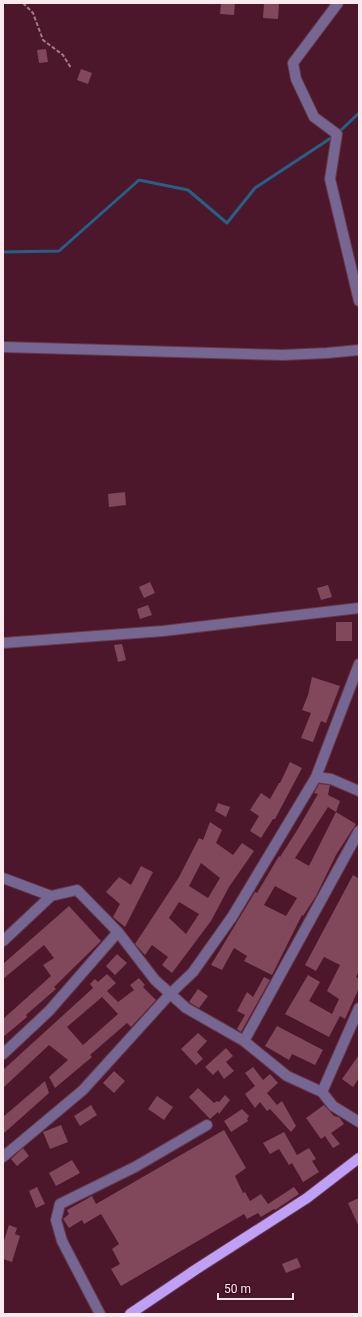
<svg xmlns="http://www.w3.org/2000/svg" width="362" height="1317" font-family="Roboto,sans-serif">
<style>
.lines{fill:none;stroke-linecap:round;stroke-linejoin:round}
.stream{stroke:#256187;stroke-width:3}
.building{fill:#81475a;fill-rule:evenodd}
.minor-casing{stroke:#68384a;stroke-width:12}
.major-casing{stroke:#68384a;stroke-width:12}
.path{stroke:#a07b88;stroke-width:2;stroke-dasharray:4 2;stroke-linecap:butt}
.minor{stroke:#756791;stroke-width:10}
.major{stroke:#bea0f6;stroke-width:10}
</style>
<rect width="100%" height="100%" fill="#4c172b"/>
<g class="lines">
<path class="stream" d="M339 132 359 113
M3 252 59 251 139 180 188 190 227 223 255 188 334 136"/>
</g>
<path class="building" d="M221 3H235L234 15 220 14Z
M264 3 279 4 278 19 263 18Z
M46 49 48 62 39 63 37 50Z
M81 69 92 73 88 84 77 80Z
M125 492 126 505 109 507 108 494Z
M150 582 155 593 144 598 139 587Z
M328 585 332 597 321 600 317 588Z
M148 605 152 615 140 619 137 609Z
M336 622H352V641H336Z
M122 644 126 660 118 662 114 645Z
M312 677 340 686 326 723 321 721 313 742 301 738 311 713 302 710 308 695Z
M290 762 302 768 275 819H273L261 838 250 831 259 816 250 810 261 793 270 799 279 783H280Z
M319 784 330 785 328 795 340 801 336 812 356 824 336 855 316 896 303 916 302 915 272 975 244 961 247 956 234 948 222 970 211 965 255 892 257 893 279 856 280 857 296 832 318 794 314 793ZM328 807 336 812 309 866 295 858ZM275 886 297 898 286 916 264 905Z
M218 803 230 807 226 817 215 811Z
M210 822 222 830 216 843 233 855 242 843 254 851 229 887 211 921 172 973 162 965 168 957 152 945 145 955 135 944 179 877 199 838 203 840ZM201 863 220 878 208 898 189 886ZM179 902 199 914 186 934 169 918Z
M141 866 153 872 125 927 113 917 120 904 106 892 119 877 131 885Z
M353 875 359 879V971L356 977 359 979V988L345 1019 340 1016 329 1037 285 1014 308 975 320 982 309 1001 332 1014 339 999 327 991 340 965 324 957 316 971 305 965Z
M69 906 101 941 54 987 56 989 26 1015 27 1017 3 1037V1019L51 976 43 965 54 958 44 945 3 979V964Z
M117 954 127 963 115 975 106 966Z
M107 974 116 983 107 991 118 1002 134 990 130 985 139 978 145 985 143 987 156 1000 131 1027 127 1023 90 1055 92 1057 55 1088 49 1077 68 1060 49 1045 3 1088V1070L93 988 90 984 95 979 98 982ZM102 997 118 1014 83 1045 67 1027Z
M264 977 270 980 241 1032 237 1029 245 1015 237 1011 247 992 253 997Z
M198 989 208 996 199 1008 189 1002Z
M277 1026 323 1050 315 1065 292 1054 289 1060 265 1046Z
M198 1033 207 1041 197 1052 203 1059 196 1065 181 1049Z
M226 1048 233 1056 226 1062 234 1071 224 1079 218 1070 213 1075 205 1067Z
M359 1055V1078L353 1087 342 1079Z
M253 1067 263 1080 270 1074 278 1083 267 1093 277 1105 282 1101 296 1126 291 1132 270 1109 267 1111 260 1102 255 1108 245 1094 255 1086 245 1073Z
M114 1071 125 1081 114 1093 103 1083Z
M45 1081 49 1093 3 1134V1117Z
M198 1088 214 1103 217 1101 219 1102 225 1095 230 1100 219 1114 218 1112 210 1119 189 1097Z
M157 1096 173 1107 164 1120 148 1109Z
M91 1105 97 1115 80 1126 74 1116Z
M324 1105 334 1116 339 1117 344 1124 331 1133 340 1144 333 1148 325 1136 321 1139 306 1118Z
M242 1109 249 1116 247 1119 248 1121 231 1132 224 1121Z
M61 1125 68 1142 50 1149 43 1132Z
M224 1130 246 1168 235 1176 243 1193 245 1192 250 1201 261 1194 268 1204 294 1187 299 1194 275 1210 274 1209 261 1217 258 1213 247 1219 244 1214 121 1286 111 1269 120 1264 112 1249 119 1244 101 1214 84 1224 82 1220 69 1228 63 1219 69 1214 67 1210 92 1196 96 1204Z
M284 1132 297 1155 309 1148 316 1159 312 1161 319 1172 303 1182 292 1163 289 1165 279 1149 270 1154 263 1143Z
M23 1148 29 1156 17 1166 11 1159Z
M72 1160 80 1173 56 1186 49 1173Z
M37 1187 45 1204 36 1208 29 1191Z
M359 1198V1227L348 1203Z
M9 1225 17 1228 15 1234 20 1236 12 1262 3 1259V1244Z
M297 1258 301 1267 286 1273 282 1264Z"/>
<g class="lines">
<g class="minor-casing">
<path id="minor" d="M338 3 293 63 296 79 314 117 337 134 330 179 359 301
M3 347 283 355 327 353 359 350
M3 643 163 631 359 608
M316 777 359 664
M3 878 51 896
M3 941 51 896 77 890 118 932 155 980 186 1008 244 1041 287 1076 322 1092 333 1106 359 1122
M244 1041 359 831
M3 1054 49 1011 118 932
M322 1092 359 1008
M3 1157 83 1090 170 994 193 972 232 917 316 777 331 779 359 791
M100 1314 62 1241 56 1220 60 1204 135 1167 207 1125"/>
</g>
<g class="major-casing">
<path id="major" d="M130 1314 195 1270 307 1198 359 1158"/>
</g>
<path class="path" d="M23 3 33 13 43 40 63 55 71 68"/>
<use href="#minor" class="minor"/>
<use href="#major" class="major"/>
</g>
<rect width="362" height="1317" fill="none" stroke="#fde8ed" stroke-width="8"/>
<path d="M218 1293v6h75v-6" fill="none" stroke="#fde8ed" stroke-width="2"/>
<text x="224" y="1293" font-size="12" fill="#fde8ed" stroke="#400c21" stroke-width="3" paint-order="stroke">50 m</text>
</svg>
